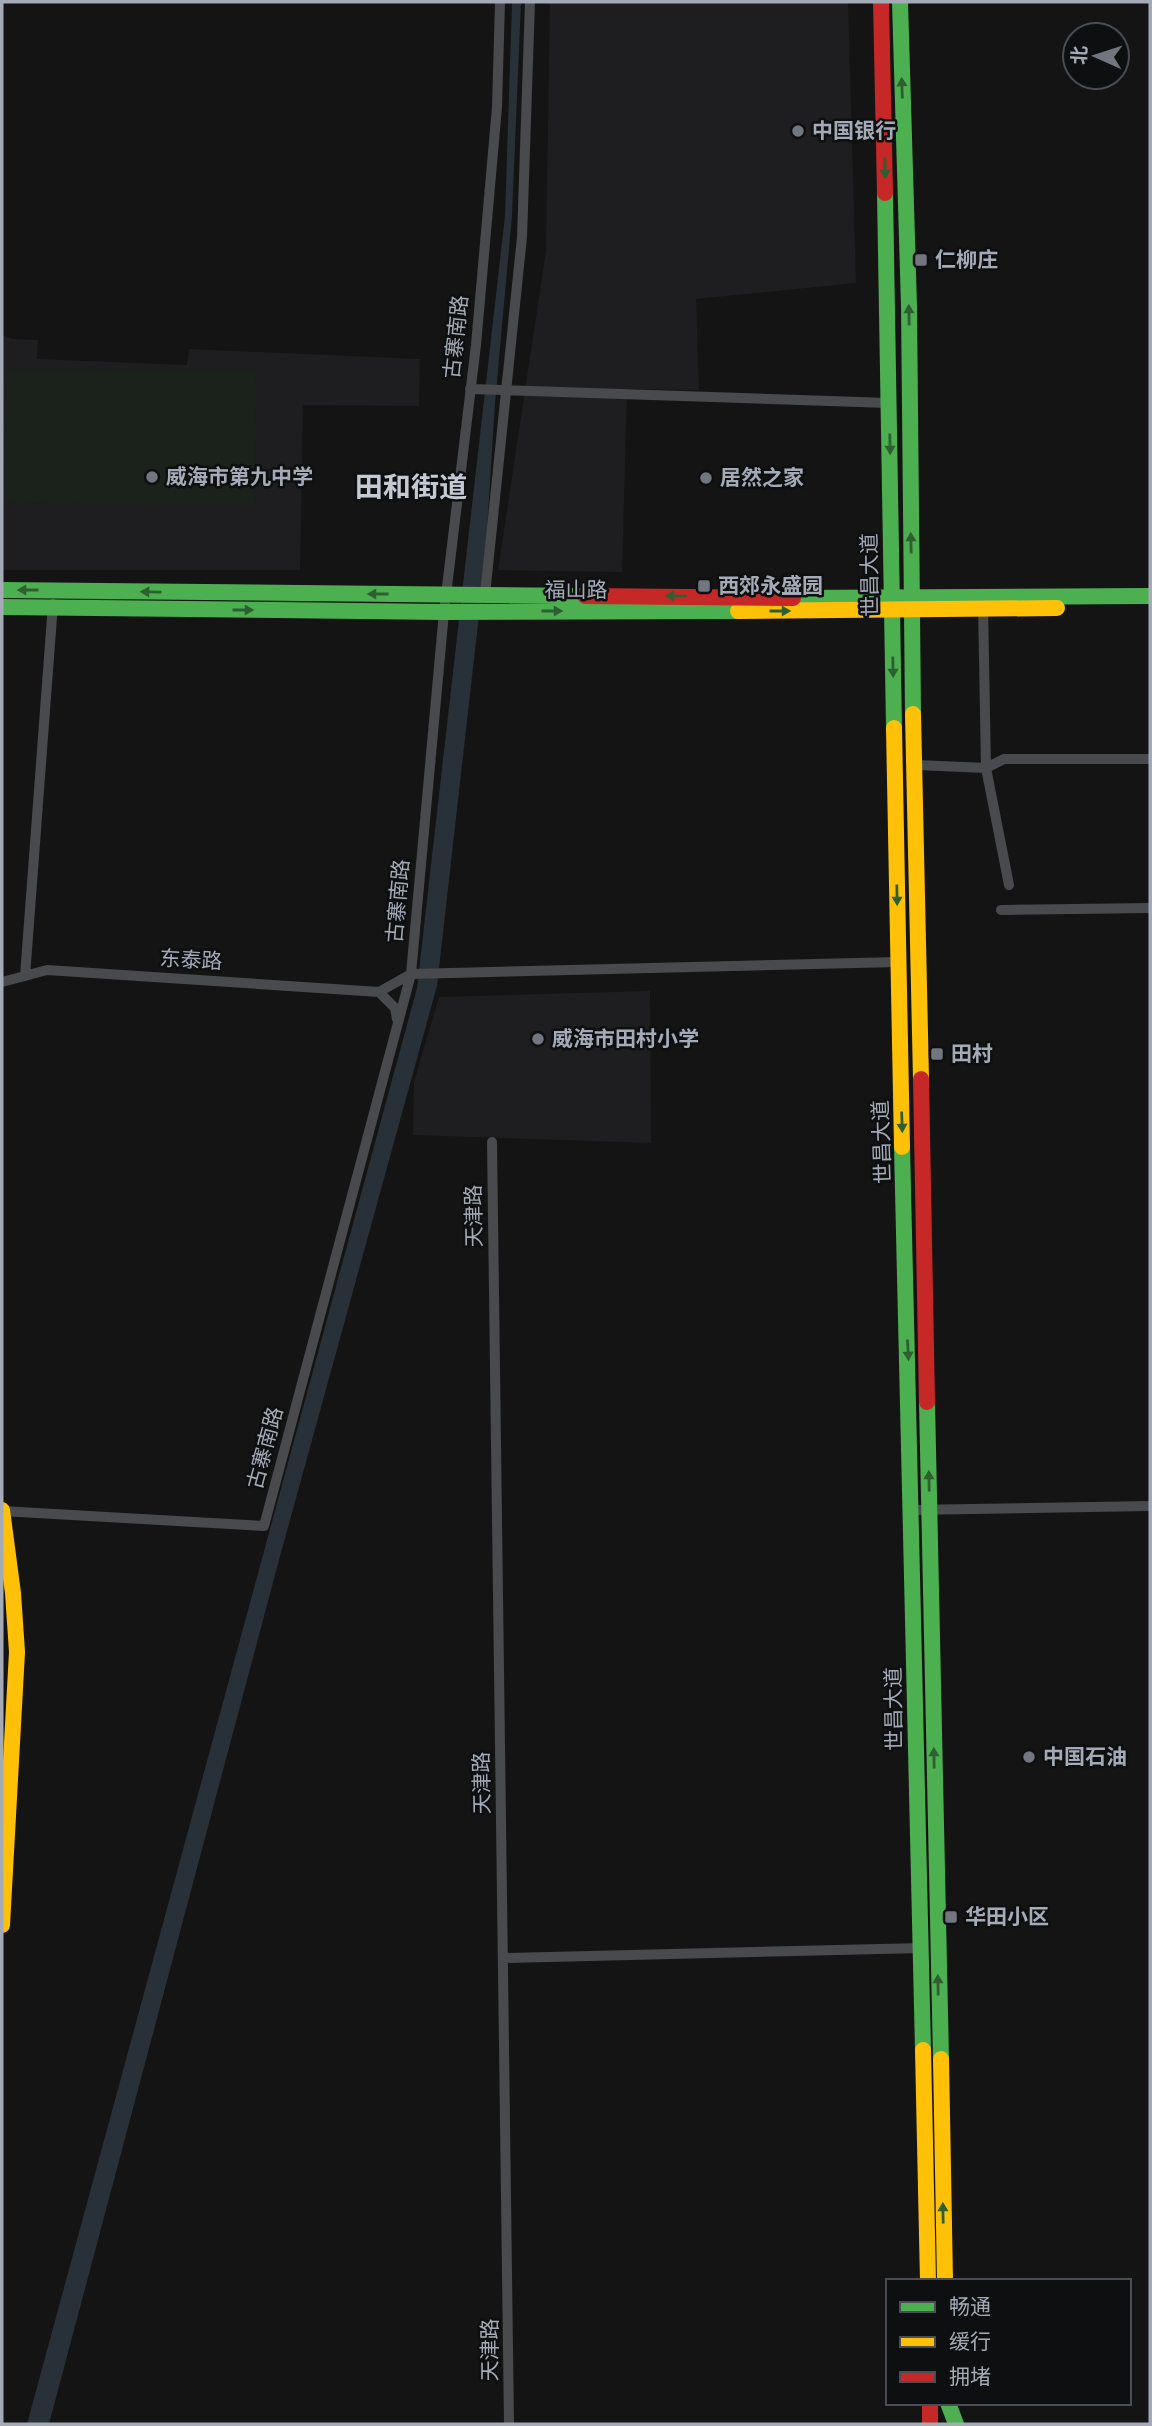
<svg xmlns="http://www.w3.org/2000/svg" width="1152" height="2426" font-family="'Nunito Sans','Noto Sans SC',sans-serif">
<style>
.built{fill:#1e1e20}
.green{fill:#1a221b}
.water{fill:#273137}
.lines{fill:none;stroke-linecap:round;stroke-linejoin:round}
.street{stroke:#484a4d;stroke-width:10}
.fast{stroke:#4caf50;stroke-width:16}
.slow{stroke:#ffc107;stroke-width:16}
.jam{stroke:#c62828;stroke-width:16}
.oneway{fill:#2d5f30}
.poi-dot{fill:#72767e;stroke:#0e0f10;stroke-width:2.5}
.labels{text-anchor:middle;stroke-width:5;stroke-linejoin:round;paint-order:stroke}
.poi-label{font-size:21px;font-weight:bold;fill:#a4abb7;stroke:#0e0f10;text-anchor:start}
.street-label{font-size:21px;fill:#a4abb7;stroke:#0e0f10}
.district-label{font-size:28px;font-weight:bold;fill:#c5cad2;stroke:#0e0f10}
</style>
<rect width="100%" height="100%" fill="#141414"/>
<path class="built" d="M550 2H848L856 283 696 299 699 390 627 389 622 572 498 570 546 251Z
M2 335 12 339 38 340 37 359 187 365 189 349 420 359 419 406 303 405 300 570H2Z
M650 991 651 1143 413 1135 414 1082 439 997Z"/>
<path class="green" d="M7 369 256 372 254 505 5 503Z"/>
<path class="water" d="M512 2H521L512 216 495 403 485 562 437 986 279 1560 49 2424H27L417 988 505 216Z"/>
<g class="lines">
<path class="street" d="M470 389 889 403
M485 595 522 237 530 2
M983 604 986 768 1009 885
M916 765 986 768 1004 759H1150
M1001 910 1150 908
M25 976 53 604
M2 982 47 970 379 992
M379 992 411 974 898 962
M379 992 395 1008 397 1019
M492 1142 509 2424
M911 1510 1150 1506
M2 1511 264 1526 411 974 444 612 476 345 497 107 500 2
M503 1958 923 1948"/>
<path class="fast" d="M900 2 909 306 913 714
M885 193 894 728
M2 590 585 596
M793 598 1150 596
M2 607 444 612 738 611
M902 1147 923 2050
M927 1402 941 2059
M948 2403 956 2424"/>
<path class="slow" d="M738 611 1057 608
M913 714 921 1079
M894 728 902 1147
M2 1510 13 1593 17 1652 2 1925
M923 2050 928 2281
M941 2059 945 2281"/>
<path class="jam" d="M881 2 885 193
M585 596 793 598
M921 1079 927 1402
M930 2403V2424"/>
</g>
<defs><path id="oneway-solid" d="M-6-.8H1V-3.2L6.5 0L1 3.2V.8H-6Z" transform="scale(1.75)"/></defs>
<g class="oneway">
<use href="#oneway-solid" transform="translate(902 88) rotate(-92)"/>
<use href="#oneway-solid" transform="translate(885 168) rotate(88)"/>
<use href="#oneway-solid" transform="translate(909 315) rotate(-91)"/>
<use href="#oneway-solid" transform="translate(890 444) rotate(89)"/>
<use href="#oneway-solid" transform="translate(911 543) rotate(-91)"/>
<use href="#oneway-solid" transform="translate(28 590) rotate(180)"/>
<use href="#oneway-solid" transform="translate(151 592) rotate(-179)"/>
<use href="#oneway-solid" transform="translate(378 594) rotate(-180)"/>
<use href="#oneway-solid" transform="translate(676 596) rotate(-179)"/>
<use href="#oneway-solid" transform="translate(243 610)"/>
<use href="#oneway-solid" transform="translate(552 611)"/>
<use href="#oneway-solid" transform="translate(780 611)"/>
<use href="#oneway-solid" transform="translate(893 667) rotate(89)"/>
<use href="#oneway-solid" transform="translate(897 895) rotate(89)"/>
<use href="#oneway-solid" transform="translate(902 1122) rotate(88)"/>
<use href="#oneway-solid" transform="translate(908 1350) rotate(87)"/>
<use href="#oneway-solid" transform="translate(929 1481) rotate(-91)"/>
<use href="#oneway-solid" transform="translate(934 1758) rotate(-91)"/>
<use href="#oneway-solid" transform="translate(938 1985) rotate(-91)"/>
<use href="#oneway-solid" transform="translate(943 2213) rotate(-91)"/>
</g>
<g class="poi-dot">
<circle cx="798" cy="131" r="7"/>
<rect x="914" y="253" width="14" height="14" rx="3.5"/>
<circle cx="152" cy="477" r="7"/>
<circle cx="706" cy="478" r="7"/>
<rect x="697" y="579" width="14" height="14" rx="3.5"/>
<circle cx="538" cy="1039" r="7"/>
<rect x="930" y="1047" width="14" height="14" rx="3.5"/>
<circle cx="1029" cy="1757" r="7"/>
<rect x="944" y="1910" width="14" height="14" rx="3.5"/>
</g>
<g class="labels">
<g class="poi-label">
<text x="812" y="138">中国银行</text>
<text x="935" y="267">仁柳庄</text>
<text x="166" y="484">威海市第九中学</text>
<text x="720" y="485">居然之家</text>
<text x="718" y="593">西郊永盛园</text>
<text x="552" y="1046">威海市田村小学</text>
<text x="951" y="1061">田村</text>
<text x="1043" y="1764">中国石油</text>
<text x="965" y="1924">华田小区</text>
</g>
<g class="street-label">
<text transform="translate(456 337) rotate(-84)" y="7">古寨南路</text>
<text transform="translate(870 575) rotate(-91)" y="7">世昌大道</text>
<text x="576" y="597">福山路</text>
<text transform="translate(398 901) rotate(-85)" y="7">古寨南路</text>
<text transform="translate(191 960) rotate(3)" y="7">东泰路</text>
<text transform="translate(882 1142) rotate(-92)" y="7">世昌大道</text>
<text transform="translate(474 1216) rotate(-91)" y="7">天津路</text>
<text transform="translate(265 1448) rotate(-75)" y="7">古寨南路</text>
<text transform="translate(894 1709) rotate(-91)" y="7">世昌大道</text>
<text transform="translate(482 1783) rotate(-91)" y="7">天津路</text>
<text transform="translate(490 2350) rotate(-90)" y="7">天津路</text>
</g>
<g class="district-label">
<text x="411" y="497">田和街道</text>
</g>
</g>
<rect width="1152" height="2426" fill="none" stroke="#a4abb7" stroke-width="7"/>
<rect x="886" y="2279" width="245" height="126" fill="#0e0f10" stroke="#4a4d53" stroke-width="2"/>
<rect x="900" y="2302" width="35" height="10" fill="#4caf50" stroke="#4a4d53" stroke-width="2"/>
<text x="949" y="2314" font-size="21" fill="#a4abb7">畅通</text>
<rect x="900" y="2337" width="35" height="10" fill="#ffc107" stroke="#4a4d53" stroke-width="2"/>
<text x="949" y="2349" font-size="21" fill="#a4abb7">缓行</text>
<rect x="900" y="2372" width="35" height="10" fill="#c62828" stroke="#4a4d53" stroke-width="2"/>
<text x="949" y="2384" font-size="21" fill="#a4abb7">拥堵</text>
<g transform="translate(1096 56) rotate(273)"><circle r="33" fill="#0e0f10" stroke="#4a4d53" stroke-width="2"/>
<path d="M0-5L12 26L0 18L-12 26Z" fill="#72767e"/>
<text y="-10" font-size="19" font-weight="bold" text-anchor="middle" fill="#a4abb7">北</text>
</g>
</svg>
